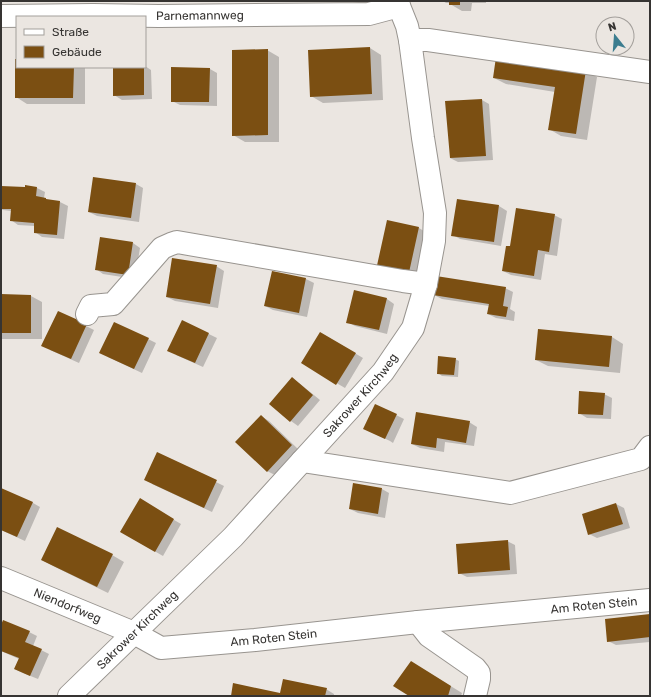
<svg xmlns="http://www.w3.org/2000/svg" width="651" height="697" font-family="Rubik,sans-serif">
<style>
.shadow{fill:#0003}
.building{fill:#7b4f12}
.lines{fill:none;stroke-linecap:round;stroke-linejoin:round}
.minor-casing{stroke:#98948f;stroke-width:24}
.minor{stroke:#fff;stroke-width:22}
.labels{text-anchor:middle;stroke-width:4;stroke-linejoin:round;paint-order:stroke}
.street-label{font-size:12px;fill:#363432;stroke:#ebe6e1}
</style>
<rect width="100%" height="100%" fill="#ebe6e1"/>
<path class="shadow" d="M346 1H372V5Z
M443 1H486V3H472L471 11H462L450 4V3H446Z
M370 48 381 55 383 100 323 103 311 96Z
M267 50 279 57V142H245L233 135Z
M17 60V67H85V104H27L16 97Z
M145 66 151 70 152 99 122 100 114 95V67Z
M210 69 217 73V106L180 105 172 101Z
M585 71 597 77 587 140 561 136 549 129 555 92 506 84 494 78Z
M482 100 489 104 493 160 458 162 450 158Z
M136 184 143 188 139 222 97 216 89 212Z
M1 187 37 188 45 192 44 198 50 201 60 202 68 206 64 239 42 237 35 232V226L18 225 11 220V211L3 210 1 209Z
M458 200 499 206 507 211 501 246 460 239 453 235Z
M554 215 562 219 557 256 545 254 541 280 511 275 503 271 511 248Z
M388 221 419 228 427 233 416 281 385 274Z
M133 243 140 248 135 279 103 274 96 269Z
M216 266 224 271 218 308 175 301 167 297Z
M273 272 306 279 314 283 307 317 273 310 265 306Z
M505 288 513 292 510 309 515 312 514 321 496 318 488 314 489 306 442 299 434 295Z
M355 292 387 299 394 304 387 334 355 326 348 322Z
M1 295 31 296 42 302V339H1Z
M58 312 94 330 79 363 50 350Z
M182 321 217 338 203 367 176 355Z
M539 330 612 337 623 344 620 373 548 366 536 360Z
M321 333 363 358 345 388 302 363Z
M148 339 156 343 142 373 108 357Z
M455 359 459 361 458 377 442 376 438 373Z
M292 378 299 383 320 400 298 426 291 421 270 404Z
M604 394 612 398 611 419 587 418 579 413Z
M396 415 404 419 393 443 390 441 371 432Z
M261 416 269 421 299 450 275 475 267 471Z
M469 422 477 427 474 446 445 442 444 452 420 448 412 444Z
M157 453 224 486 212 512 152 484Z
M1 489 33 503 40 507 25 541 1 530Z
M382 489 389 493 385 518 358 513 350 509Z
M140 500 181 524 163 556 121 532Z
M616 504 624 508 630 528 597 538 589 534Z
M507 541 515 545 517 574 467 577 459 573Z
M112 555 124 562 108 593 53 566 42 560Z
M650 615V642L616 645 608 641Z
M1 627 29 632 37 636 33 646 49 654 38 679 23 673 15 669 19 659 1 651Z
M423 669 462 693 461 696H411Z
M326 689 334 694V696H232L280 694Z"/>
<path class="building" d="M449 1H460V5H449Z
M370 47 372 94 310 97 308 50Z
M268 49V135L232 136V50Z
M496 57 586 70 576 134 548 130 555 87 493 78Z
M15 59H17V67H74L73 98H15Z
M113 67H144V95L113 96Z
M171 67 210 68 209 102H171Z
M482 99 486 156 450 158 445 101Z
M93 177 136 183 131 218 88 212Z
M25 185 37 187 36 196 46 198V199L60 201 57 235 34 233V223L10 221 11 209H1V186L25 187Z
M457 199 499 205 494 242 451 236Z
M516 208 555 214 549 252 538 250 534 276 502 271 506 246H510Z
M387 220 419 227 408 277 376 270Z
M100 237 133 242 128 275 95 270Z
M172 258 217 265 210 304 166 297Z
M272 271 306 278 299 313 264 306Z
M436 276 506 287 503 306 508 307 506 317 487 314 489 304 433 295Z
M354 290 387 298 379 330 346 323Z
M1 294 31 295V333H1Z
M58 311 87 324 71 359 41 346Z
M182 320 209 333 195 363 167 351Z
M114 322 149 338 134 369 99 353Z
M538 329 612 336 609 367 535 360Z
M320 332 356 353 336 385 301 363Z
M438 356 456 358 454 375 437 374Z
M292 377 313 395 290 422 269 404Z
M579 391 605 393 603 415 578 414Z
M375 404 397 414 385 439 363 429Z
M416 412 470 421 466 443 437 438 436 448 411 444Z
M261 415 292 445 267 472 235 442Z
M157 452 217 480 204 508 144 480Z
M353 483 382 488 378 514 349 509Z
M1 488 33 502 17 537 1 530Z
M140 498 174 519 155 552 120 532Z
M616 503 623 524 588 535 582 514Z
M57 527 113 554 97 587 41 560Z
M508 540 510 570 458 574 456 544Z
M650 614V637L607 642 605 619Z
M3 620 30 631 25 642 42 649 30 676 14 669 19 658 1 651V625Z
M411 661 451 686 448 696H409L393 686Z
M283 679 327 688 325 696H231L233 683 280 693Z"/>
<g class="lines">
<g class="minor-casing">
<g id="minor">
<path id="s1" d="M1 16 93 15 159 16 369 14 399 6"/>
<path d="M410 40H428L650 72"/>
<path d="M87 314 91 306 113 304 162 248 171 244 177 242 403 281 426 284"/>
<path d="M302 461 510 493 641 459 650 447"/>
<path id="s2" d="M1 578 134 633 161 648 255 640 418 622 650 600"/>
<path d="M418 622 429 636 475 668 479 673V679L475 696"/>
<path id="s3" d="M69 696 233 537 383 372 413 328 426 284 434 241 435 213 423 138 410 40 407 26 397 1"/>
</g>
</g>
<use href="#minor" class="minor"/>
</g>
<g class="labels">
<g class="street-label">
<text dy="4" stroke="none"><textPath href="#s1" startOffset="199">Parnemannweg</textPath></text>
<text dy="4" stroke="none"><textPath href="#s3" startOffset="419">Sakrower Kirchweg</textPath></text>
<text dy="4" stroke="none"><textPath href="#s2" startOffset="72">Niendorfweg</textPath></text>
<text dy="4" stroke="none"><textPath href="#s2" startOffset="610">Am Roten Stein</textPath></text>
<text dy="4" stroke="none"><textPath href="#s3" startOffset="95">Sakrower Kirchweg</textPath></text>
<text dy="4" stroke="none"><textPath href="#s2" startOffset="288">Am Roten Stein</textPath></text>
</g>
</g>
<rect width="651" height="697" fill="none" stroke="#363432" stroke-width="4"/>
<rect x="16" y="16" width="130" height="52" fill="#ebe6e1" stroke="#a39f9b"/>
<rect x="24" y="29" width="20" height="6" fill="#ffffff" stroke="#a39f9b"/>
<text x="52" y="36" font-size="12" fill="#363432">Straße</text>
<rect x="24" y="46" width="20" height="12" fill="#7b4f12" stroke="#a39f9b"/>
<text x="52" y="56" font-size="12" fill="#363432">Gebäude</text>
<g transform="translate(615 36) rotate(343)"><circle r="19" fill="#ebe6e1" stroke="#a39f9b"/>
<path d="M0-3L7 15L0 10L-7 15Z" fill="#3c7d8f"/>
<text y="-6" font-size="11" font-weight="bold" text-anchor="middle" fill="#363432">N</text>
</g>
</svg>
